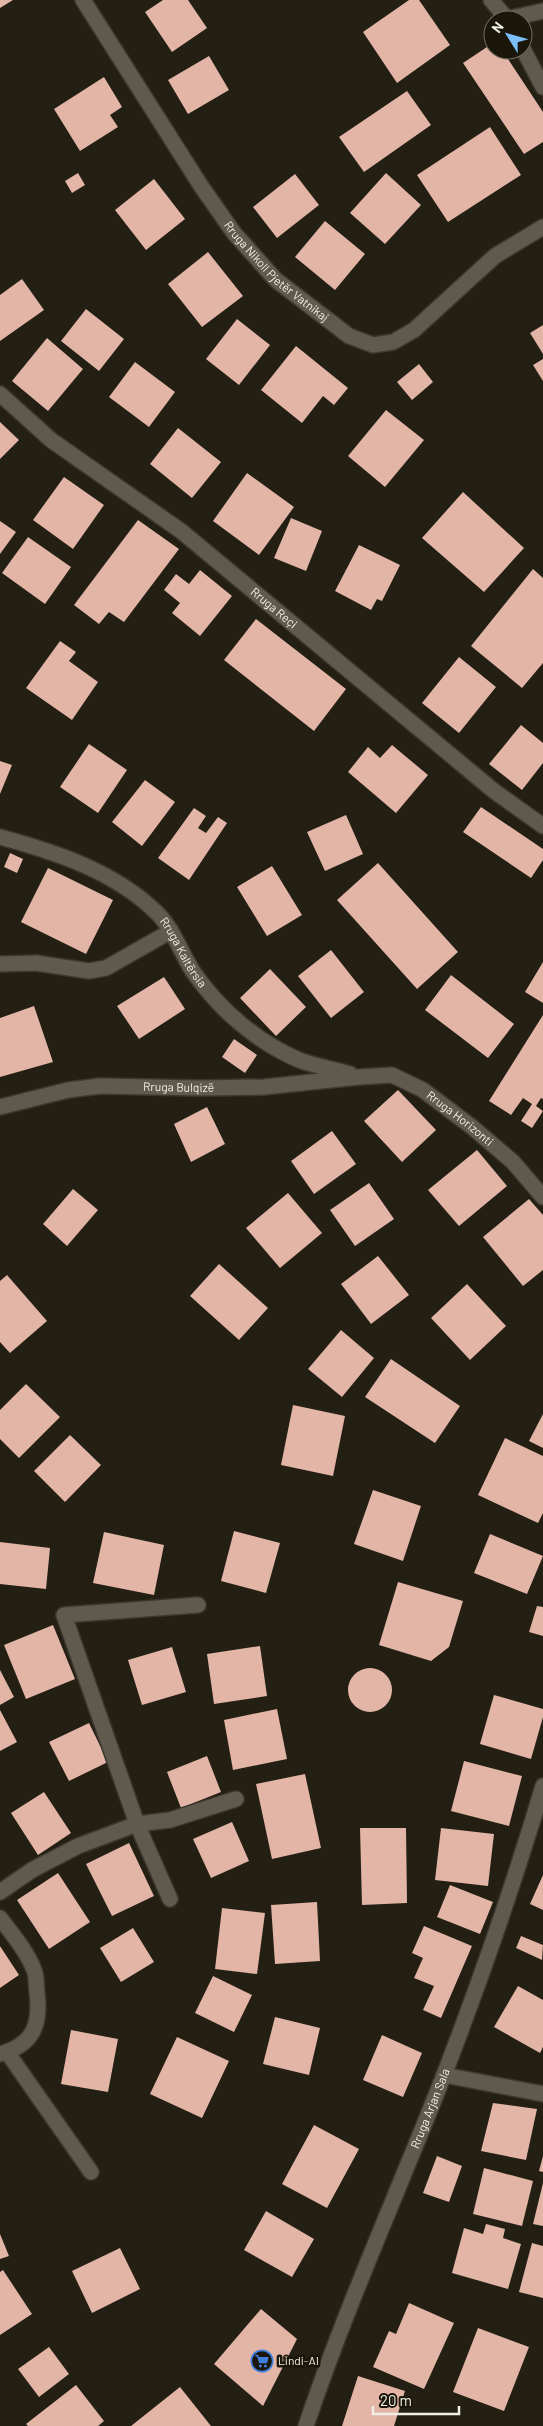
<svg xmlns="http://www.w3.org/2000/svg" width="543" height="2426" font-family="Barlow,sans-serif">
<style>
.building{fill:#e2b5a7}
.lines{fill:none;stroke-linecap:round;stroke-linejoin:round}
.street-casing{stroke:#3b372f;stroke-width:18}
.secondary-casing{stroke:#3b372f;stroke-width:18}
.street{stroke:#5f5a4b;stroke-width:15}
.secondary{stroke:#5f5a4b;stroke-width:15}
.labels{text-anchor:middle;stroke-width:5;stroke-linejoin:round;paint-order:stroke}
.street-label{font-size:12px;fill:#f1eee5;stroke:#1a1609}
.poi-label{font-size:12px;fill:#f1eee5;stroke:#1a1609;text-anchor:start}
</style>
<rect width="100%" height="100%" fill="#231f12"/>
<path class="building" d="M0 0H13L0 8Z
M163 0H188L207 28 172 52 145 12Z
M409 0H419L450 45 397 83 363 32Z
M493 43V50H502L543 112V142L524 154 463 63Z
M209 56 229 90 188 114 168 80Z
M104 77 122 107 110 115 118 127 80 151 54 109Z
M407 91 431 125 364 172 339 137Z
M490 127 521 175 448 222 417 175Z
M78 173 85 185 72 193 65 181Z
M386 173 421 205 385 244 350 213Z
M295 174 319 205 277 238 253 207Z
M154 179 185 219 146 250 115 210Z
M325 221 365 254 335 290 295 257Z
M208 252 243 296 202 327 168 284Z
M22 279 44 310 0 341V295Z
M86 309 124 339 99 371 61 341Z
M237 319 270 345 239 385 206 359Z
M543 325V354L530 333Z
M47 338 83 369 48 411 12 381Z
M296 346 348 388 334 405 323 396 302 423 261 390Z
M543 359V381L533 365Z
M135 362 175 392 149 427 109 397Z
M419 364 433 382 412 400 397 382Z
M386 410 424 440 385 487 348 456Z
M0 422 19 440 0 459Z
M178 428 221 462 192 498 150 464Z
M247 473 294 507 259 555 213 521Z
M64 477 104 505 73 549 33 520Z
M463 492 524 548 484 592 422 538Z
M291 518 322 531 306 571 274 558Z
M138 520 179 549 124 622 109 612 99 624 74 605Z
M0 521 16 532 0 554Z
M28 537 71 567 45 604 2 573Z
M359 545 400 565 382 601 377 599 371 610 335 591Z
M533 569 543 578V663L522 688 471 646Z
M200 570 232 596 200 636 172 613 180 603 164 590 176 574 189 584Z
M256 619 346 689 314 731 224 660Z
M60 641 76 652 69 661 98 682 72 720 26 688Z
M459 657 496 687 459 733 422 703Z
M521 725 543 743V763L522 790 489 764Z
M89 744 127 770 98 813 60 787Z
M392 745 428 775 396 813 348 772 368 747 380 758Z
M0 761 12 765 0 794Z
M145 780 175 802 142 846 112 822Z
M481 807 543 849V860L531 878 463 832Z
M194 808 206 816 198 828 206 833 218 817 227 823 189 880 158 858Z
M346 815 363 854 325 871 307 832Z
M10 853 23 859 17 873 4 867Z
M378 863 458 952 417 989 337 900Z
M272 866 302 915 267 936 237 887Z
M48 868 113 900 86 954 21 922Z
M331 950 364 992 331 1018 298 976Z
M543 962V1003L525 992Z
M270 969 306 1007 276 1036 240 998Z
M451 975 514 1024 488 1058 425 1010Z
M164 977 185 1009 139 1039 117 1006Z
M34 1006 53 1062 0 1077V1018Z
M543 1015V1099L541 1098 536 1106 543 1111 532 1128 521 1121 532 1104 523 1098 511 1115 489 1101Z
M234 1039 257 1055 245 1073 222 1057Z
M398 1090 436 1130 402 1162 364 1121Z
M207 1107 225 1144 191 1162 174 1124Z
M332 1131 356 1164 314 1194 291 1161Z
M477 1150 507 1186 459 1226 428 1190Z
M369 1183 394 1219 355 1246 330 1210Z
M73 1189 98 1210 67 1246 43 1224Z
M288 1193 322 1233 280 1268 246 1228Z
M529 1199 543 1215V1270L523 1286 483 1237Z
M378 1256 409 1295 371 1324 341 1284Z
M219 1264 268 1308 239 1340 190 1296Z
M7 1275 47 1321 10 1353 0 1342V1281Z
M467 1284 506 1326 470 1360 431 1318Z
M341 1330 374 1358 342 1397 308 1369Z
M391 1359 460 1406 435 1443 365 1397Z
M26 1384 60 1417 19 1458 0 1439V1410Z
M293 1405 345 1416 333 1476 281 1465Z
M543 1414V1448L529 1441Z
M70 1435 101 1465 65 1502 34 1471Z
M505 1438 543 1456V1513L538 1523 478 1495Z
M373 1490 421 1506 403 1561 354 1544Z
M234 1531 280 1543 266 1593 221 1581Z
M104 1532 164 1545 154 1595 93 1583Z
M490 1534 543 1556 527 1594 474 1573Z
M0 1542 50 1548 46 1589 0 1584Z
M398 1582 463 1601 449 1647 431 1661 379 1645Z
M537 1606 543 1607V1636L529 1632Z
M53 1625 75 1679 26 1699 4 1645Z
M260 1646 267 1696 214 1704 207 1654Z
M172 1647 186 1692 142 1705 128 1660Z
M348 1690a22 22 0 1 1 44 0a22 22 0 1 1-44 0Z
M0 1670 14 1697 0 1705Z
M494 1695 543 1709V1717L531 1759 480 1744Z
M277 1709 287 1759 233 1770 224 1720Z
M0 1710 17 1742 0 1751Z
M89 1723 108 1762 69 1781 49 1742Z
M207 1756 221 1792 181 1808 167 1772Z
M464 1761 522 1776 509 1826 451 1811Z
M305 1774 321 1848 272 1859 256 1784Z
M44 1792 71 1833 38 1855 11 1813Z
M232 1822 249 1861 211 1878 193 1839Z
M360 1828H406L407 1903 362 1905Z
M441 1828 494 1834 488 1886 435 1880Z
M129 1843 154 1896 112 1916 86 1864Z
M58 1873 90 1922 49 1949 17 1900Z
M543 1875V1910L530 1904Z
M450 1885 493 1902 480 1934 437 1917Z
M317 1902 320 1961 275 1964 271 1905Z
M222 1908 265 1913 257 1974 215 1969Z
M424 1926 472 1946 441 2018 423 2010 434 1986 414 1978 423 1958 412 1953Z
M133 1928 154 1962 121 1982 100 1948Z
M521 1936 543 1945 542 1960 516 1948Z
M0 1946 19 1975 0 1988Z
M213 1976 252 1995 234 2032 195 2013Z
M518 1986 543 2000V2047L540 2053 494 2027Z
M275 2017 320 2028 309 2075 263 2064Z
M71 2030 118 2039 108 2092 61 2084Z
M382 2035 422 2053 403 2097 363 2080Z
M177 2037 229 2061 202 2118 150 2094Z
M493 2103 537 2109 526 2160 481 2151Z
M314 2125 359 2149 327 2208 282 2184Z
M437 2156 462 2166 449 2202 423 2193Z
M543 2156V2172L539 2171Z
M484 2168 533 2181 522 2226 473 2214Z
M543 2183V2226L533 2224Z
M266 2211 314 2239 292 2277 244 2250Z
M486 2224 505 2229 503 2238 521 2244 508 2289 452 2273 464 2228 483 2234Z
M0 2234 9 2256 0 2259Z
M532 2243 543 2246V2298L519 2292Z
M120 2248 140 2289 92 2313 72 2271Z
M3 2270 32 2314 0 2335V2272Z
M409 2303 454 2323 424 2389 373 2367 389 2331 396 2334Z
M261 2309 297 2339 263 2406 214 2364Z
M478 2328 529 2347 504 2411 453 2392Z
M49 2347 69 2374 39 2397 18 2369Z
M358 2376 405 2391 394 2426H342Z
M76 2385 104 2421 98 2426H28L26 2424Z
M180 2387 211 2426H131Z"/>
<g class="lines">
<g class="street-casing">
<g id="street">
<path id="s1" d="M83 0 201 186 234 233 276 280 349 336 373 345 393 342 414 330 495 256 543 227"/>
<path d="M507 19 543 11"/>
<path id="s2" d="M0 394 51 440 181 531 494 791 543 826"/>
<path id="s3" d="M0 837C55 852 114 871 156 912 174 929 181 954 194 973 220 1010 257 1042 299 1060 315 1066 333 1069 350 1074"/>
<path d="M0 964 36 963 89 971 106 968 171 931"/>
<path id="s4" d="M0 1107 68 1090 100 1086 200 1088 264 1087 359 1077 392 1075 423 1090 472 1127 513 1162 543 1197"/>
<path d="M0 1892 32 1870 78 1846 137 1824 170 1820 236 1799"/>
<path d="M170 1899 137 1824 64 1615 198 1605"/>
<path d="M0 1918C12 1934 27 1951 34 1970 37 1976 36 1986 37 1993 41 2025 33 2045 0 2054"/>
<path d="M7 2052 91 2172"/>
<path d="M444 2075 543 2094"/>
</g>
</g>
<g class="secondary-casing">
<g id="secondary">
<path d="M491 0 508 20"/>
<path d="M523 49 543 87"/>
<path id="s5" d="M306 2426C346 2307 398 2192 444 2075 481 1979 514 1884 543 1786"/>
</g>
</g>
<use href="#street" class="street"/>
<use href="#secondary" class="secondary"/>
</g>
<defs>
<g id="supermarket-ring" transform="scale(1.125)"><circle r="9.5" fill="#1a1609" stroke="#3f7fe0" stroke-width="1.5"/><path d="M-6-5.5h2.5l.6 2H6L4.5 2H-2.5L-4.4-4H-6ZM-1.5 3.2a1.3 1.3 0 1 0 .1 0ZM3 3.2a1.3 1.3 0 1 0 .1 0Z" fill="#3f7fe0"/></g>
</defs>
<g fill-rule="evenodd">
<use href="#supermarket-ring" x="262" y="2361"/>
</g>
<g class="labels">
<g class="street-label">
<text dy="4" stroke="none"><textPath href="#s1" startOffset="335">Rruga Nikoll Pjetër Vatnikaj</textPath></text>
<text dy="4" stroke="none"><textPath href="#s2" startOffset="348">Rruga Reçi</textPath></text>
<text dy="4" stroke="none"><textPath href="#s3" startOffset="224">Rruga Kaltërsia</textPath></text>
<text dy="4" stroke="none"><textPath href="#s4" startOffset="181">Rruga Bulqizë</textPath></text>
<text dy="4" stroke="none"><textPath href="#s4" startOffset="476">Rruga Horizonti</textPath></text>
<text dy="4" stroke="none"><textPath href="#s5" startOffset="341">Rruga Arjan Sala</textPath></text>
</g>
<g class="poi-label">
<text x="278" y="2365">Lindi-Al</text>
</g>
</g>
<g transform="translate(508 35) rotate(307)"><circle r="24" fill="#1a1609" stroke="#706c61"/>
<path d="M0-4L9 19L0 12L-9 19Z" fill="#7cbef9"/>
<text y="-8" font-size="14" font-weight="bold" text-anchor="middle" fill="#f1eee5">N</text>
</g>
<path d="M373 2406v8h86v-8" fill="none" stroke="#f1eee5" stroke-width="2.5"/>
<text x="380" y="2406" font-size="15" fill="#f1eee5" stroke="#1a1609" stroke-width="4" paint-order="stroke">20 m</text>
</svg>
